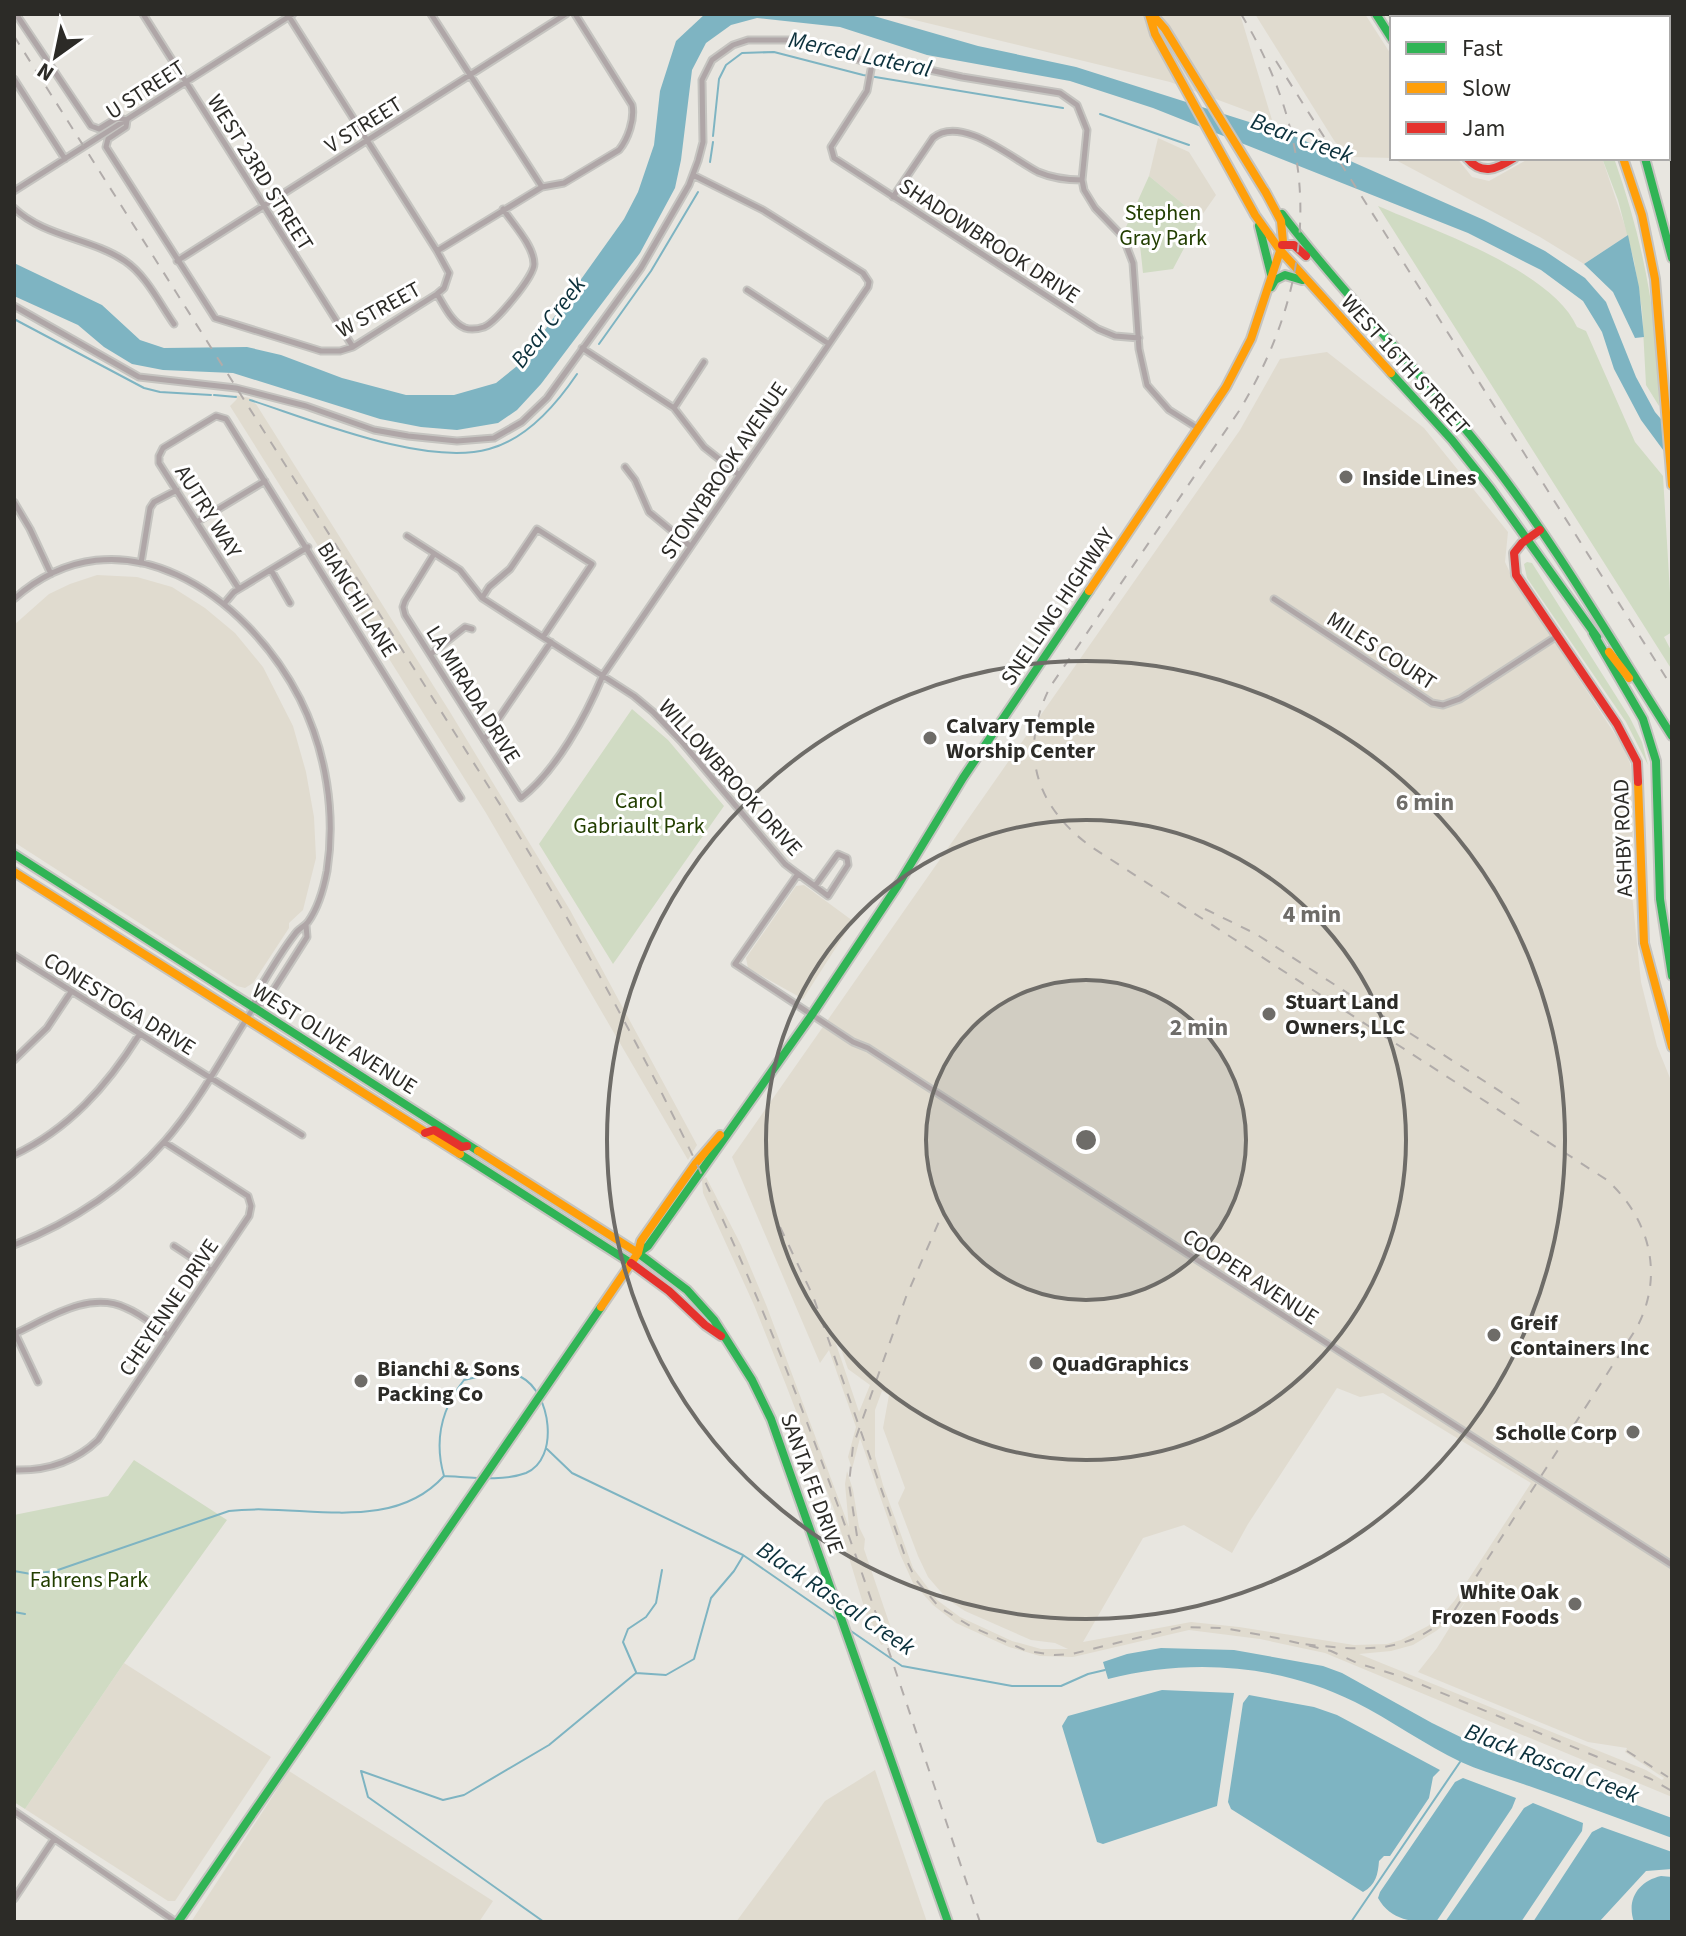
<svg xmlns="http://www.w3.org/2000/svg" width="1686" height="1936" font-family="'Source Sans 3',sans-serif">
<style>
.built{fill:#e0dbcf;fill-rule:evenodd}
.green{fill:#d0dbc3}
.water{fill:#7eb4c2}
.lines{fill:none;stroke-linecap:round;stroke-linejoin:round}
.stream{stroke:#7eb4c2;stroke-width:2}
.street-casing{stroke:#c5c4c0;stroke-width:9}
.fast-casing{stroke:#c5c4c0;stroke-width:12}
.slow-casing{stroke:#c5c4c0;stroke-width:12}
.jam-casing{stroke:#c5c4c0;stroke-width:12}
.street{stroke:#afa6a7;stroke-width:5}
.fast{stroke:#30b455;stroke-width:8}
.slow{stroke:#ff9f0a;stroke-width:8}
.jam{stroke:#e5322d;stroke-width:8}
.rail{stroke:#b1acaa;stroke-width:2;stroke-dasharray:10 10;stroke-linecap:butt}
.ring{fill:none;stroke:#6e6c68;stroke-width:4}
.poi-dot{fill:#6e6c68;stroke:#fff;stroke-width:3}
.labels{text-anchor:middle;stroke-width:6;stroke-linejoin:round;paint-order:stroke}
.street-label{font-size:22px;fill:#2c2b27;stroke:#fff}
.park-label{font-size:22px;fill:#223e00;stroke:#fff}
.poi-label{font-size:22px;font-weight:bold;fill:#2c2b27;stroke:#fff;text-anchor:start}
.water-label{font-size:24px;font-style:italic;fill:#0c313c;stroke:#fff}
.centre{fill:#6e6c68;stroke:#fff;stroke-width:4}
.ring-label{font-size:24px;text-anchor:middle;font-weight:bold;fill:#6e6c68;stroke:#fff;stroke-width:6;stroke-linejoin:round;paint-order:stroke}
</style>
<rect width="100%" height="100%" fill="#e8e6e0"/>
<path class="built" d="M890 14H1240L1272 120 1170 82Z
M1255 14H1365L1392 56V158L1354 157 1335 142Z
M1386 14H1521L1524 18H1392V23Z
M1595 14H1671L1668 19 1597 18Z
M1158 138 1189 152 1216 195 1200 218 1149 176Z
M1392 158H1457L1472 177 1489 181 1530 158H1602L1628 235 1584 264 1540 237Z
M1327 352 1424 428 1508 532 1505 562 1511 575 1622 745 1630 763 1633 784 1632 895 1641 982 1657 1046 1672 1083V1797L1325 1653 1260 1639 1189 1630 1073 1657 1040 1656 1009 1647 956 1623 933 1605 913 1583 900 1554 860 1438 852 1469 848 1457 856 1427 829 1350 820 1363 732 1157 1240 430 1280 359ZM837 1338 848 1369 870 1385 859 1412 835 1341ZM1337 1388 1360 1397 1383 1393 1531 1483 1455 1600 1444 1613 1428 1626 1401 1640 1387 1644 1354 1645 1239 1627 1191 1622 1083 1642 1143 1538 1184 1525 1232 1553 1248 1524ZM882 1391 889 1395 883 1428 905 1488 898 1503 918 1556 928 1577 947 1599 965 1611 1031 1640 1055 1643 1068 1649H1041L1012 1641 960 1617 937 1600 913 1568 883 1485 875 1456V1410ZM1466 1601 1437 1648 1418 1672 1588 1742 1627 1748 1625 1752 1664 1778 1662 1780 1646 1770 1359 1654 1391 1651 1413 1645 1436 1631 1454 1617Z
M235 395 250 398V401L256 404 450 712 570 910 697 1145 688 1160 486 813 230 406 237 399Z
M97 575 137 577 172 587 205 608 235 633 263 667 293 726 306 772 314 817 316 858 303 910 289 923V928L253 983 245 988 237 986 14 842V625L49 594 70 584Z
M804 885 853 921 803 999 748 968 746 958 796 886Z
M706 1177 741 1245 767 1307 849 1527 845 1484 847 1471 853 1490 859 1527 865 1539 864 1549 895 1640 881 1645 872 1623H869L835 1512 786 1385 754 1305 703 1193 702 1180Z
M124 1663 271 1757 175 1901H168L25 1809Z
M875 1770 927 1922H736L825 1801Z
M289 1771 493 1901 479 1922H191Z"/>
<path class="green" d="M1672 14V168L1668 157V19Z
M1602 158H1613L1615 161C1643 240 1659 322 1659 406L1646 385 1642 310 1634 261 1618 200Z
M1149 176 1200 218 1173 269 1143 273 1140 245 1126 227Z
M1378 206C1433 230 1553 271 1577 327L1586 331 1635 442 1663 476 1672 626V632L1664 637 1672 652V670Z
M1527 562 1532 563 1630 718 1642 742 1648 765 1626 722 1527 578 1524 564Z
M632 709 668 740 724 806 613 964 539 844Z
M134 1460 227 1520 124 1663 25 1809 14 1802V1515L108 1496Z"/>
<path class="water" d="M705 14H867L978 46 1076 67 1296 137 1484 220 1545 251 1585 278 1606 302 1636 377 1655 412 1672 432V462L1641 420 1614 369 1602 332 1583 301 1541 270 1468 233 1153 108 1070 81 927 55 840 27 757 18 731 25 706 43 692 70 681 160 675 188 640 253 541 384 517 410 498 423 457 430 421 427 380 419 233 373 163 370 132 364 104 347 78 325 14 296V263L102 305 140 340 164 348 247 347 281 355 342 378 406 395H454L496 383 522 362 624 219 638 192 654 145 660 91 676 41Z
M1628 235 1639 287 1644 337 1635 338 1613 292 1584 264Z
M1161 1648 1234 1650 1323 1666 1342 1673 1432 1723 1491 1752 1672 1818V1838C1624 1820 1577 1803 1529 1786 1507 1778 1483 1772 1461 1762 1425 1745 1391 1720 1355 1702 1279 1664 1190 1658 1108 1679L1103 1662 1127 1654Z
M1162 1690 1234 1693 1217 1806 1103 1844 1097 1842 1062 1726 1068 1716Z
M1249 1695 1314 1707 1337 1715 1440 1770 1433 1777 1429 1798 1390 1856H1384L1379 1861C1378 1874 1376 1885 1363 1892L1231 1809 1228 1802 1243 1703Z
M1463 1778 1516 1798 1512 1808 1436 1922C1413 1922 1391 1921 1378 1898L1380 1892 1455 1782Z
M1533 1803 1583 1823 1582 1831 1521 1922H1445L1524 1808Z
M1602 1827 1672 1852V1869L1646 1871 1599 1922H1533L1592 1832Z
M1661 1876 1672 1877V1922H1634C1626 1899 1639 1881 1661 1876Z"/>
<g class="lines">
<path class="stream" d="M1100 114 1189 145
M713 136 719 79 726 65 742 53 774 52 863 75 1063 108
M710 162 713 142
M14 319 144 388 160 392 211 395
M599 344 651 271 698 192
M214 395 236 397
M250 400C312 420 426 467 489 449 527 439 556 405 577 374
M490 1374C499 1375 513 1373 521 1377 551 1392 560 1459 526 1473 502 1482 469 1477 444 1476 434 1441 441 1409 464 1380Z
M547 1449 572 1473 743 1555 837 1620
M14 1571 31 1574 55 1571 229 1511C300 1502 390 1536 444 1476
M14 1612 25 1614
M848 1629 902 1666 1012 1686H1061L1088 1674 1105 1670
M636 1672 623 1642 628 1629 646 1617 656 1603 662 1570
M361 1771 443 1800 464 1795 549 1745 636 1673 666 1675 694 1659 711 1598 734 1571 743 1556
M361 1771 368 1797 544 1922
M1351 1922 1460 1762"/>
<g class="street-casing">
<path id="street" d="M16 14 91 126 99 129 117 118 127 120 126 127 108 139 106 147 215 318 321 351H340L353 347 437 294 444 288 449 273 437 251 542 187 564 183 619 150C628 139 635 119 632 105L575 14
M143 14 353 347
M431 14 542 187
M288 15 437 251
M872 64 867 91 831 147 834 158 1098 329 1115 336 1139 338
M14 79 65 159
M14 191 293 14
M893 197 933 138C961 114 1014 160 1038 172 1052 178 1066 180 1082 180
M14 208C44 237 91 238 125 261 146 275 160 304 174 324
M177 261 566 14
M747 290 829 344
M437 294C444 305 452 323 465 328 471 330 478 329 484 327 496 322 534 277 534 264 534 246 513 224 503 209
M14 306 139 377 236 388 306 406 374 430 408 436 457 441 494 438 522 422 547 398 641 268 689 185 698 161 703 142 702 80 712 60 733 45 748 40H793L872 64H902L962 77 1060 93 1077 105 1087 130 1082 180 1084 190 1095 208 1123 237 1133 263 1139 349 1147 385 1169 410 1199 429
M582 348 674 408 704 447 738 474
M674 408 704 362
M625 467 635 480 649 512 690 546
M14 502 30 529 51 574
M197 522 265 481
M407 536 460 570 482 598 634 696 653 712 681 741 785 864C799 875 814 885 828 896L848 865 847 858 838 854 815 886
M434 554 405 601 403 607 405 615 521 798C556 771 586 716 603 675L868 287 869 282 863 273 763 210 693 175
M141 563 150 508 154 502 177 490
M271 570 290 603
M239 589 159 463V456L163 448 216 416 226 419 461 798
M482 598 489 587 510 569 537 529 592 564 543 637
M14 599C120 505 247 595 300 699 326 751 336 813 327 871 324 887 318 908 308 922 304 927 298 929 295 934 280 953 268 975 255 996L254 1007C225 1052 200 1101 165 1141 123 1189 72 1222 14 1245
M1274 599 1432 703 1443 705 1460 699 1557 636
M224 604 234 592 308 547
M431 654 465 627 472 629
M484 740 551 642
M798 874 735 964 853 1042 868 1048 928 1087 1672 1565
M14 955 302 1135
M254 1007 267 1000 307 937 306 925
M14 1060 47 1028 71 992
M14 1155C69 1129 107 1086 139 1035
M174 1246 212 1271
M15 1333 38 1382
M14 1334C47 1319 89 1290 126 1308 141 1314 155 1326 168 1335
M14 1470C45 1471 75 1462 98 1440L249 1216 251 1206 248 1196 164 1142
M14 1811 176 1922
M14 1899 54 1839"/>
</g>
<g class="fast-casing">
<path id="fast" d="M1376 14 1392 39
M1645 158 1672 258
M1282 214C1346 298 1422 373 1487 456 1556 544 1612 642 1672 736
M1259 226 1271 274
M1271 287 1275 280 1285 275 1302 280
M1391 373 1452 440 1491 489 1597 637
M1593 633 1643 719 1656 761 1660 899 1672 976
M14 854 478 1151
M460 1154 631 1263
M638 1253 648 1246 811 1016 898 885 963 778 1089 591
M638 1253 687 1290 714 1320 752 1380 771 1419 948 1922
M178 1922 601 1307"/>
</g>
<g class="slow-casing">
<path id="slow" d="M1149 14 1155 34 1255 215 1280 250 1391 373
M1152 14 1165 29 1266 193
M1545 14 1547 18
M1623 158 1642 215 1655 279 1672 485
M1089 591 1226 387 1251 339 1283 242 1281 221 1265 191
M1609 652 1629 678
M1638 782 1644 943 1672 1047
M14 872 460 1154
M478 1151 638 1253
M601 1307 638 1253 641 1241 696 1163 720 1135"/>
</g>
<g class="jam-casing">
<path id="jam" d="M1569 14 1571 18
M1467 158C1482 176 1497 169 1514 158
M1282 245H1294L1306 256
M1540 530 1522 543 1514 553 1516 575 1617 724 1637 762 1638 782
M425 1133 434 1130 462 1147 467 1146
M631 1263 669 1291 705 1325 721 1336"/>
</g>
<use href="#street" class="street"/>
<use href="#fast" class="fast"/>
<use href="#slow" class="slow"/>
<use href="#jam" class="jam"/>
<path class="rail" d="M1241 14C1322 147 1319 279 1239 411L1050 687C1018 751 1035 807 1093 848L1607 1180C1650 1219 1665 1276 1636 1329L1454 1611C1407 1657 1362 1650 1302 1644
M14 36 506 814C594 960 675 1109 743 1265 836 1479 905 1702 980 1922
M1276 61 1672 687
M1205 909 1256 934 1526 1108
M780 1227 813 1296 906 1559 916 1580 939 1607 970 1626 1027 1651 1054 1655 1072 1654 1181 1627 1224 1628 1277 1638 1331 1651 1357 1663 1403 1677 1651 1779 1672 1791
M857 1536 849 1484 853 1446 906 1297 941 1217
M1627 1751 1668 1777"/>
</g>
<circle cx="1086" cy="1140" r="160" fill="#6e6c68" fill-opacity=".12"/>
<g class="ring">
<circle cx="1086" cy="1140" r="160"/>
<circle cx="1086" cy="1140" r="320"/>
<circle cx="1086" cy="1140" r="479"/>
</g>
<g class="poi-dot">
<circle cx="1346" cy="477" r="8"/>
<circle cx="930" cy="738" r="8"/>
<circle cx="1269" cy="1014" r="8"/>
<circle cx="1494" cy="1335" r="8"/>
<circle cx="1036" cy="1363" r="8"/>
<circle cx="361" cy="1381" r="8"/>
<circle cx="1633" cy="1432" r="8"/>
<circle cx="1575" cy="1604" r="8"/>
</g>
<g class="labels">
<g class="street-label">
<text transform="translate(145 89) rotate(-33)" y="8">U STREET</text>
<text transform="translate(363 124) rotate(-32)" y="8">V STREET</text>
<text transform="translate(261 172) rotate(58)" y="8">WEST 23RD STREET</text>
<text transform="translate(990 240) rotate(33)" y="8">SHADOWBROOK DRIVE</text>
<text transform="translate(378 309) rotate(-29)" y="8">W STREET</text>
<text transform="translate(1406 364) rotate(48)" y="8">WEST 16TH STREET</text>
<text transform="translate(723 470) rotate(-56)" y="8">STONYBROOK AVENUE</text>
<text transform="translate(209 511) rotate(58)" y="8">AUTRY WAY</text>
<text transform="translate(358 599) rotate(58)" y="8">BIANCHI LANE</text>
<text transform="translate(1057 606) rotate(-56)" y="8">SNELLING HIGHWAY</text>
<text transform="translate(1382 650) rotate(33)" y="8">MILES COURT</text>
<text transform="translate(474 694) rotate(58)" y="8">LA MIRADA DRIVE</text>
<text transform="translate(731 777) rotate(48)" y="8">WILLOWBROOK DRIVE</text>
<text transform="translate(1622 838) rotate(-92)" y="8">ASHBY ROAD</text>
<text transform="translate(120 1003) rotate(32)" y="8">CONESTOGA DRIVE</text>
<text transform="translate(335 1038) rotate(32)" y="8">WEST OLIVE AVENUE</text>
<text transform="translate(1251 1276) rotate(33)" y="8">COOPER AVENUE</text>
<text transform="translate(168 1307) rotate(-56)" y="8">CHEYENNE DRIVE</text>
<text transform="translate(813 1483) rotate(70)" y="8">SANTA FE DRIVE</text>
</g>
<g class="park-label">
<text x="1163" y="220">Stephen<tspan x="1163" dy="25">Gray Park</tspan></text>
<text x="639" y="808">Carol<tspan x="639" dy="25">Gabriault Park</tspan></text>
<text x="89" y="1587">Fahrens Park</text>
</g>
<g class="poi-label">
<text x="1362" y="485">Inside Lines</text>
<text x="946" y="733">Calvary Temple<tspan x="946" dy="25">Worship Center</tspan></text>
<text x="1285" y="1009">Stuart Land<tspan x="1285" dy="25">Owners, LLC</tspan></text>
<text x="1510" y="1330">Greif<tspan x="1510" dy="25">Containers Inc</tspan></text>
<text x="1052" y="1371">QuadGraphics</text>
<text x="377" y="1376">Bianchi &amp; Sons<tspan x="377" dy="25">Packing Co</tspan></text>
<text x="1617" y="1440" text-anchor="end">Scholle Corp</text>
<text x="1559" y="1599" text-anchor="end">White Oak<tspan x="1559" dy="25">Frozen Foods</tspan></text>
</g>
<g class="water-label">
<text transform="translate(860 54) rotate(12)" y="8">Merced Lateral</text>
<text transform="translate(1302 138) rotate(20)" y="8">Bear Creek</text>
<text transform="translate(548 322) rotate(-53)" y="8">Bear Creek</text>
<text transform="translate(836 1598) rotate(34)" y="8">Black Rascal Creek</text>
<text transform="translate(1552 1763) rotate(21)" y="8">Black Rascal Creek</text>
</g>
</g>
<circle cx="1086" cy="1140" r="12" class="centre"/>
<g class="ring-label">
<text x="1425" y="810">6 min</text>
<text x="1312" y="922">4 min</text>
<text x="1199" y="1035">2 min</text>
</g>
<rect width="1686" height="1936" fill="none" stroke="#2c2b27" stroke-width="32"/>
<rect x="1390" y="16" width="280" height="144" fill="#ffffff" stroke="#abaaa9" stroke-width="2"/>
<rect x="1406" y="42" width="40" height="12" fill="#30b455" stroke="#abaaa9" stroke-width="2"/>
<text x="1462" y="56" font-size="24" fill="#2c2b27">Fast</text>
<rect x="1406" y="82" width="40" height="12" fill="#ff9f0a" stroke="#abaaa9" stroke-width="2"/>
<text x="1462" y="96" font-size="24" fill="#2c2b27">Slow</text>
<rect x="1406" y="122" width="40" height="12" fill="#e5322d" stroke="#abaaa9" stroke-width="2"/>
<text x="1462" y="136" font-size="24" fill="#2c2b27">Jam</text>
<g transform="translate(56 56) rotate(213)" stroke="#ffffff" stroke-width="6" paint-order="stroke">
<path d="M0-6L14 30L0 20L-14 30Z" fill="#2c2b27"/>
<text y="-12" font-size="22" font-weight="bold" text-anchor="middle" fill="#2c2b27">N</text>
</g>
</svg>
